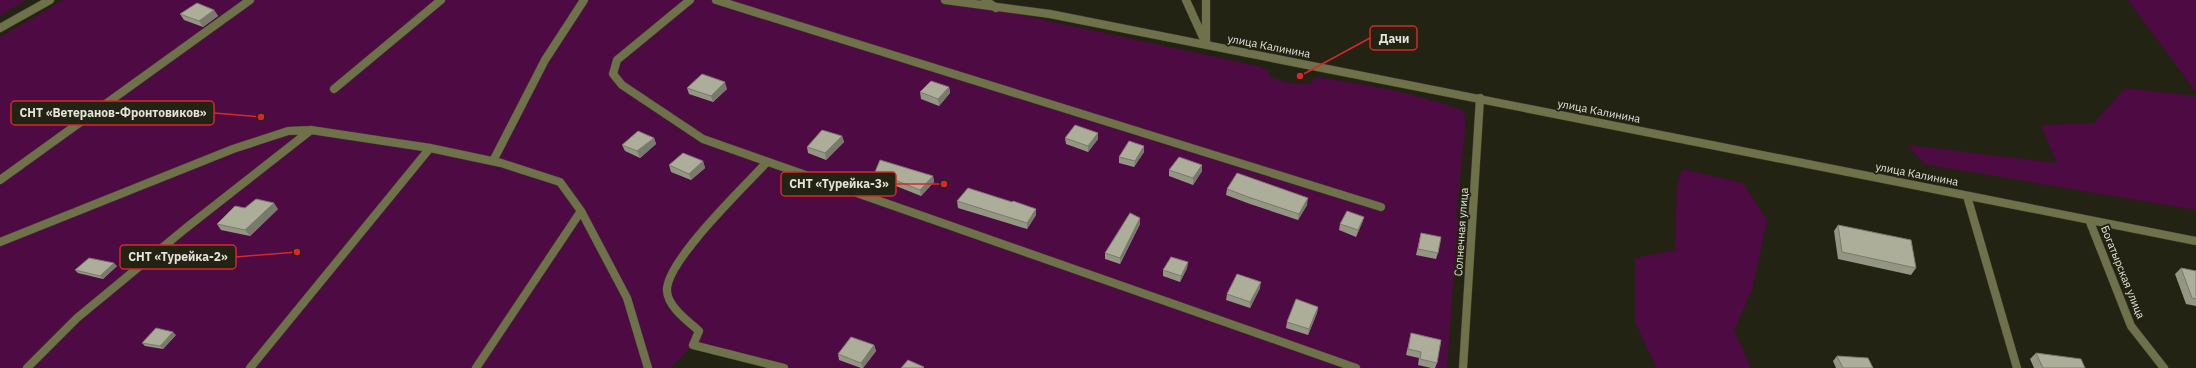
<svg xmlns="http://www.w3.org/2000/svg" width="2196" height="368" font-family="'IBM Plex Sans',sans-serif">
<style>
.green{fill:#4e0a42}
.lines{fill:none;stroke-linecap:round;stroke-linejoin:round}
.service-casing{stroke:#3e3e2f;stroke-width:9}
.minor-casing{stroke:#3e3e2f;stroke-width:9}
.tertiary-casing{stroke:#3e3e2f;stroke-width:9}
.service{stroke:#6f714a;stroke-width:8}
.minor{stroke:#6f714a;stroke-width:8}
.tertiary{stroke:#6f714a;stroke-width:8}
.wall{fill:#949684}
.shaded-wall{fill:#787a6b}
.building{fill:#acae99;stroke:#787a6b}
.labels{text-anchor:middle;stroke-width:4;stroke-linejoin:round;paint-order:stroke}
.street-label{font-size:11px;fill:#e3e3d9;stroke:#232313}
.leader{fill:none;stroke:#d62828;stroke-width:1.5}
.callout-dot{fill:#d62828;stroke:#232313;stroke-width:1.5}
.callout{fill:#232313;stroke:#d62828;stroke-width:1.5}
.callout-label{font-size:12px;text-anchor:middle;font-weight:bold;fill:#e3e3d9}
</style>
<rect width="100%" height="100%" fill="#232313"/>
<path class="green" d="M0 0H26L0 16Z
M63 0H952L1258 66 1268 70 1270 77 1288 83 1310 84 1316 77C1366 84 1415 93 1462 110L1466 120 1456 218 1458 219 1447 368H784L693 345 671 368H0V37Z
M2128 0H2196V92Z
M2125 88 2196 96V210L1924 164 1908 145 2057 163 2041 125 2094 123Z
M1682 169 1743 183 1767 220 1753 287 1734 330 1751 368H1657L1635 322V258L1675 250 1677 187Z"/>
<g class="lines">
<g class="service-casing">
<path id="service" d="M716 0 1381 207
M1206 0V44
M334 89 441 0
M493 161 545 60 584 0
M0 180 250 0
M1967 196 2017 368
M0 242 233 149 288 131 311 130 430 148 501 163 560 182 581 211 627 298 648 368
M27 368 77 318 186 228 311 130
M250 368 430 148
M476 368 581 211"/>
</g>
<g class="minor-casing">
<path id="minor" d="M690 0 617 60 613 74 622 85 703 139 1356 368
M985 0 996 8
M1186 0 1206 44
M767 162C746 185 665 262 667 291 668 307 688 321 699 331L693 345 784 368
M2090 222 2131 326 2164 368
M1463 368 1480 98"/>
</g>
<g class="tertiary-casing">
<path id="tertiary" d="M945 0 1050 14 2196 241
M0 28 50 0"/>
</g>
<use href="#service" class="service"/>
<use href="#minor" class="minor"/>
<use href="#tertiary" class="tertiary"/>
</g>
<path class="wall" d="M214 10 218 16 203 27 184 20 180 14Z
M949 87 950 93 939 106 921 99 920 92Z
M687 88 727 89 713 102 689 94Z
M842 136 844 142 826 160 808 153 807 147Z
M654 138 656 144 640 158 625 151 622 145Z
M1065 138 1098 139 1088 152 1066 144Z
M1144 146V152L1134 167 1119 163V157Z
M703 161 705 168 691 180 671 172 669 165Z
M1169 170 1202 171 1193 185 1169 176Z
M875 172 933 176 934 182 921 196 876 178Z
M1227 189 1307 205 1298 220 1250 204 1226 195Z
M957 201 1036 215 1027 229 958 208Z
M278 209 250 236 221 230 217 224Z
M1364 217 1362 223 1356 237 1339 230 1340 224Z
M1140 218V224L1120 264 1105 259V253Z
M1838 225 1916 268 1911 275 1838 259 1834 231Z
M1421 233 1438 253 1436 259 1416 255Z
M1188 262 1187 268 1180 282 1163 276V270Z
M117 266 103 279 78 273 75 270Z
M2181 268 2196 271V306L2186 304 2175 274Z
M1260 288 1250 308 1226 300 1227 294Z
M1318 307 1317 313 1308 335 1286 328 1287 322Z
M1411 333 1437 363 1435 368H1431L1418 365 1419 358 1406 355Z
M176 335 163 349 145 346 142 343Z
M874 345 876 351 863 368H861L839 360 838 354Z
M2036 353 2085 368H2034L2030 359Z
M1837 356 1873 368H1836L1833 361Z"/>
<path class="shaded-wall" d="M214 10 218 16 203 27 199 21Z
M725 82 727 89 713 102 711 96Z
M949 87 950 93 939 106 938 99Z
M1098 133V139L1088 152V146Z
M842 136 844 142 826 160 825 153Z
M654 138 656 144 640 158 637 151Z
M1144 146V152L1134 167 1135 161Z
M703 161 705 168 691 180 689 174Z
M1202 165V171L1193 185V178Z
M933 176 934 182 921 196 920 190Z
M1308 198 1307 205 1298 220 1299 214Z
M274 203 278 209 250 236 245 230Z
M1036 209V215L1027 229V223Z
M1364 217 1362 223 1356 237 1358 230Z
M1140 218V224L1120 264V258Z
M1188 262 1187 268 1180 282 1181 276Z
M114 263 117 266 103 279 100 276Z
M1261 282 1260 288 1250 308V302Z
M1318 307 1317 313 1308 335 1309 329Z
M173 332 176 335 163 349 160 346Z
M874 345 876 351 863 368 861 363Z"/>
<path class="building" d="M197 3 214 10 199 21 180 14Z
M702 74 725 82 711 96 687 88Z
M931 81 949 87 938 99 920 92Z
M1075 125 1098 133 1088 146 1065 138Z
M822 130 842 136 825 153 807 147Z
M638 131 654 138 637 151 622 145Z
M1129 141 1144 146 1135 161 1119 157Z
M683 153 703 161 689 174 669 165Z
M1179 157 1202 165 1193 178 1169 170Z
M880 160 933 176 920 190 875 172Z
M1237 173 1308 198 1299 214 1251 198 1227 189Z
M968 188 1012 202 1013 201 1036 209 1027 223 957 201Z
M256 199 274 203 245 230 217 224 235 206 245 208Z
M1347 211 1364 217 1358 230 1340 224Z
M1130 213 1140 218 1120 258 1105 253Z
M1838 225 1911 240 1916 268 1842 252Z
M1421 233 1441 237 1438 253 1418 249Z
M1171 257 1188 262 1181 276 1163 270Z
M89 258 114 263 100 276 75 270Z
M2181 268 2196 271V299L2192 298Z
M1237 274 1261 282 1250 302 1227 294Z
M1296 299 1318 307 1309 329 1287 322Z
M156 328 173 332 160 346 142 343Z
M1411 333 1441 340 1437 363 1420 359 1421 352 1408 349Z
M851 337 874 345 861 363 838 354Z
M2036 353 2081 359 2085 368H2043Z
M1837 356 1868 358 1873 368H1843Z
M908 360 924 367 923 368H901Z"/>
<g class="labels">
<g class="street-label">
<text transform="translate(1269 46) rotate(11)" y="4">улица Калинина</text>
<text transform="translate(1599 111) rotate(11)" y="4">улица Калинина</text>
<text transform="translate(1917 174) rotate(11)" y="4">улица Калинина</text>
<text transform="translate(1461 232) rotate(-86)" y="4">Солнечная улица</text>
<text transform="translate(2123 272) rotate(68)" y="4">Богатырская улица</text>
</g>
</g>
<path class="leader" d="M1300 76L1370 38M261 117L214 113M944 184L896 184M297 252L236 257"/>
<g class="callout-dot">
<circle cx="1300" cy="76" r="4"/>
<circle cx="261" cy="117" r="4"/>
<circle cx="944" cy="184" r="4"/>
<circle cx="297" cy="252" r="4"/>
</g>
<g class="callout">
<rect x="1370" y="26" width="47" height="24" rx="4"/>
<rect x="11" y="101" width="203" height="24" rx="4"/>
<rect x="781" y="172" width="115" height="24" rx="4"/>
<rect x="120" y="245" width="116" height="24" rx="4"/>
</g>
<g class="callout-label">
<text x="1394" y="43">Дачи</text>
<text x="113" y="117">СНТ «Ветеранов-Фронтовиков»</text>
<text x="839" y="188">СНТ «Турейка-3»</text>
<text x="178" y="261">СНТ «Турейка-2»</text>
</g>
</svg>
